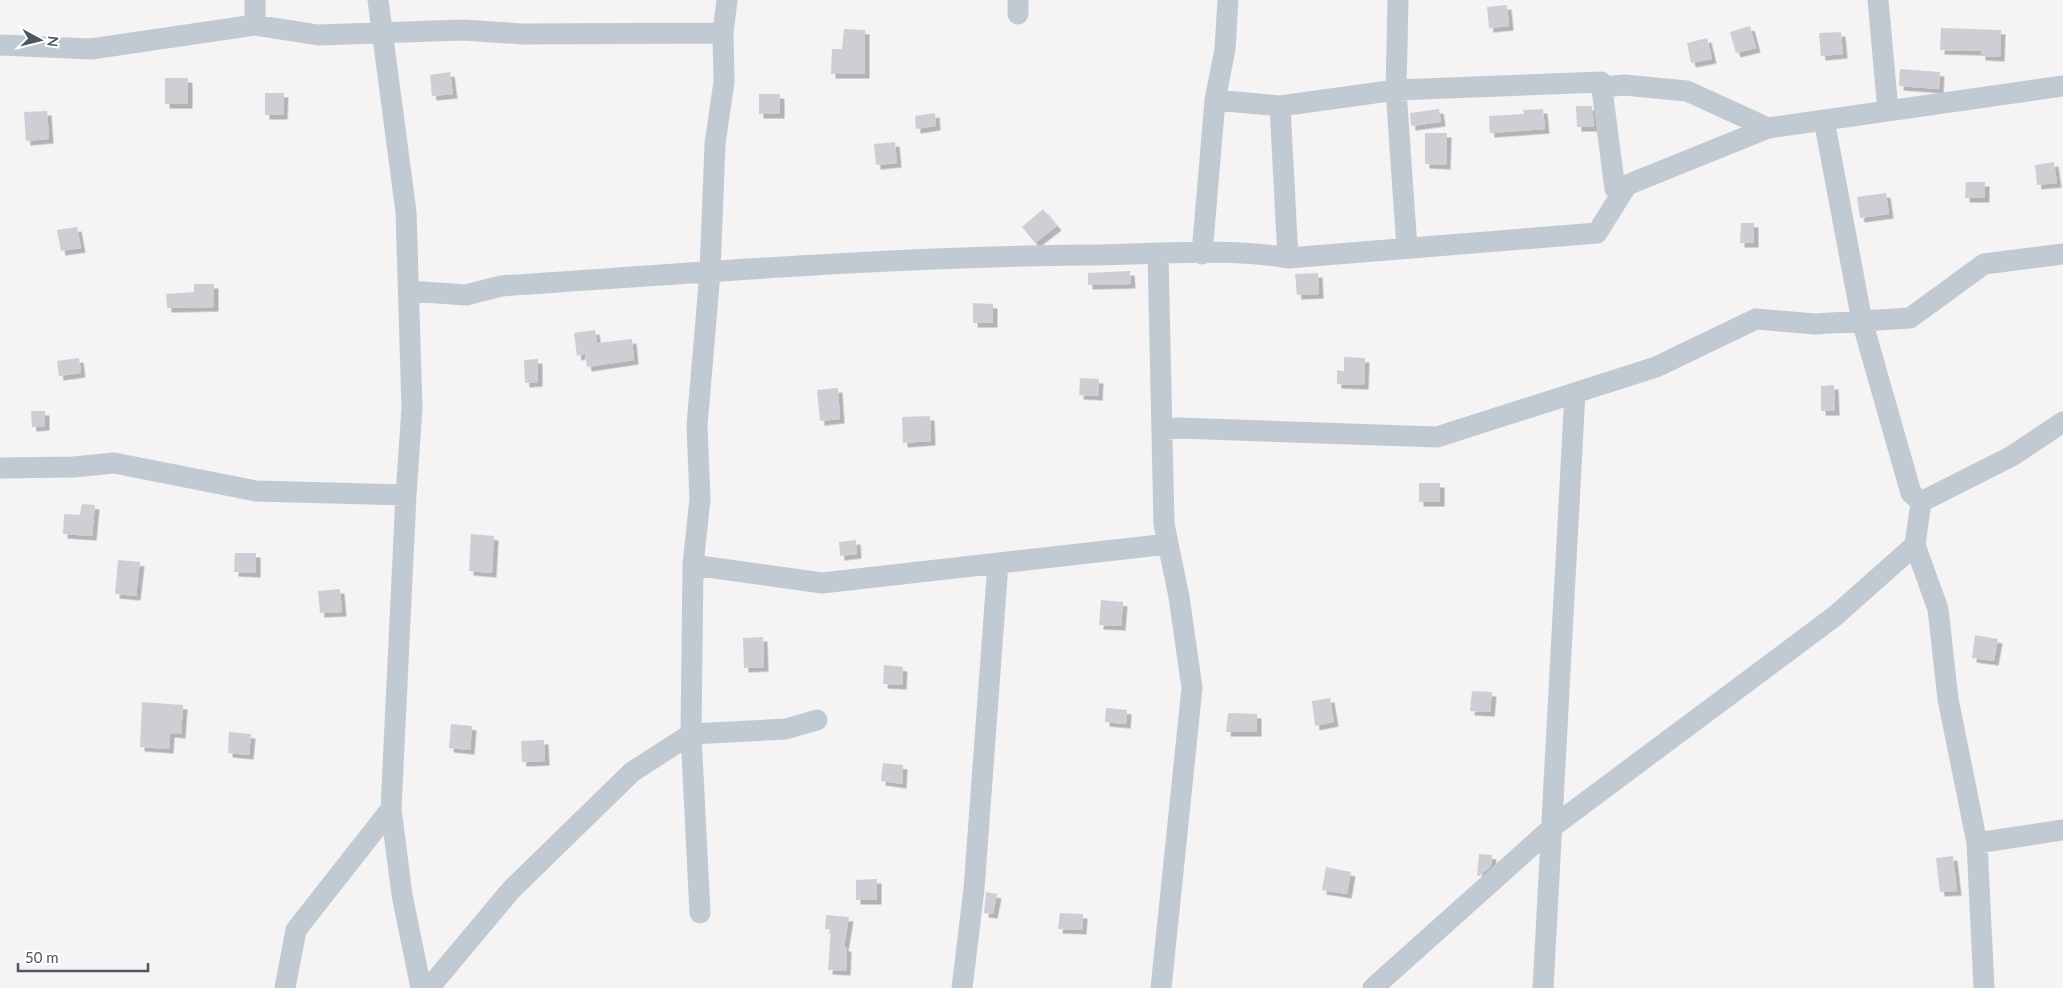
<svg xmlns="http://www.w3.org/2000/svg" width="2063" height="988" font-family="Lato,sans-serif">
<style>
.building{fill:#cdcfd5;filter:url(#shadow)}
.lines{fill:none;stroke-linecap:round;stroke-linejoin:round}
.minor{stroke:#c1cad2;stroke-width:21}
</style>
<defs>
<filter id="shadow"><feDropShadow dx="4.5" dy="4.5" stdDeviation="0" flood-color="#0004"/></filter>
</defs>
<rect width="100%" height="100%" fill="#f5f3f3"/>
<path class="building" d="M1507 5 1509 26 1489 28 1487 7Z
M1750 26 1756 48 1736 53 1730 32Z
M1941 28 2001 30 2000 57 1981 56V51L1940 50Z
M844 29 865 30V74H831L832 49H842Z
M1841 32 1843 54 1821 56 1819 33Z
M1707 38 1712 59 1691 63 1687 43Z
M1900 69 1940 72 1939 89 1899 86Z
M450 72 453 94 432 96 430 75Z
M165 78H188V104H165Z
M265 93H284L283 115H265Z
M759 94H780V114H759Z
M1576 106H1592L1594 127H1577Z
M1439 109 1441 122 1411 126 1410 113Z
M1543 109 1545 129 1490 133 1489 116 1524 114 1523 110Z
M47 111 49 139 26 141 24 112Z
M935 113 936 126 916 129 915 116Z
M1425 133H1447L1446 165 1425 164Z
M895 142 897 163 876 165 874 144Z
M2054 162 2057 183 2037 185 2035 165Z
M1966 182H1985V198H1965Z
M1886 193 1889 214 1860 218 1857 197Z
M1043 209 1057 226 1035 243 1022 227Z
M1741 223H1754V243H1740Z
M77 227 81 248 61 251 57 230Z
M1130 271 1131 284 1088 285V273Z
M1318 273 1319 294 1297 295 1295 274Z
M194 284H214V307L167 308 166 294 194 292Z
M973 303 993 304V323H973Z
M595 330 597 343 632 339 634 360 587 367 585 354 577 356 574 333Z
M1344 357 1365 358 1364 385 1337 384V370L1344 371Z
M79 358 81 373 59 376 57 361Z
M538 359V382L525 383 524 360Z
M1080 378 1099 379 1098 396 1079 395Z
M1834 385 1835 411H1821V386Z
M838 388 840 419 820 421 817 390Z
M31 411H45V426L32 427Z
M930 416 931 441 903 443 902 417Z
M1419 483H1440V502H1419Z
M82 504 95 505 92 536 63 534 64 514 80 515Z
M471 534 494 536 492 573 469 571Z
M856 540 857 554 840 556 839 542Z
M235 553H256V573L234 572Z
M118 560 140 562 136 596 115 594Z
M340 589 342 612 320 613 318 591Z
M1101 600 1123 602 1121 626 1099 625Z
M1975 635 1998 639 1994 661 1972 658Z
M763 637 764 667 744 668 743 638Z
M884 665 903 667 902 685 883 684Z
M1472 691 1492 692 1490 712 1470 711Z
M1330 698 1334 722 1315 726 1312 701Z
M142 702 183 705 181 734 170 733 169 749 140 747Z
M1106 708 1127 710 1126 724 1105 722Z
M1228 713 1257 714V732H1226Z
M451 724 472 726 470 750 449 748Z
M229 732 251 734 249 755 228 753Z
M544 740 545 761 522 762 521 741Z
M883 763 903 765 902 784 881 781Z
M1479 854 1492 855 1491 866 1479 876H1477Z
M1953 856 1957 891 1940 892 1936 858Z
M1326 867 1351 872 1347 894 1322 890Z
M877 879V900H856V880Z
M986 892 997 894 993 914 984 913Z
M1060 913 1083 914 1082 930 1058 929Z
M826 915 849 917 844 947H847L846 971 828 970 831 929H825Z"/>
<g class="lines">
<path class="minor" d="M378 0 406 212 412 408 406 495 391 809 402 895 421 988
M1398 0 1396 90 1407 248
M1878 0 1888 111
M1018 14V0
M255 25V0
M0 45 91 49 255 25 318 35 463 30 523 34 723 33
M1604 87 1624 85 1687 91 1768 128
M1215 100 1280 106 1396 90 1601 82 1615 189 1627 185
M1280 106 1288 258
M1824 120 1862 321 1911 493 1921 502
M1158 254 1164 524 1179 597 1192 688 1161 988
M1202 254 1215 100 1225 49 1228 0
M409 291 466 295 501 286C695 273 888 257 1083 255 1148 255 1224 247 1288 258L1597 233 1627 185 1768 128 2063 86
M1162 430 1178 428 1437 437 1656 367 1756 319 1815 324 1910 318 1984 264 2063 254
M0 468 73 467 114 463 256 491 406 495
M1921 502 1915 545 1938 609 1948 699 1977 843 1984 988
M1921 502 2012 456 2063 422
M693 565 822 583 1168 544
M1977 843 2063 830
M700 913 691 734 693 565 700 499 697 426 710 272 715 144 724 82 723 33 727 0
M285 988 296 930 391 809
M429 988 511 890 632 772 691 734 786 729 817 720
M962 988 974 889 998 563
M1373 988 1555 825 1835 616 1915 545
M1543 988 1575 393"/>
</g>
<g transform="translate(40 40) rotate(97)" stroke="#ffffff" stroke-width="4" paint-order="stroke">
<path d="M0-4L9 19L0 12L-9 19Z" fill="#4a5661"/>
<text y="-8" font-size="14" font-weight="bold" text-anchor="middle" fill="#4a5661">N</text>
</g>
<path d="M18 963v8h130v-8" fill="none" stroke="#4a5661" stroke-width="2.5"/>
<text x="25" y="963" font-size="15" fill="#4a5661" stroke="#ffffff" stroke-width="4" paint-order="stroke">50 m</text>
</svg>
